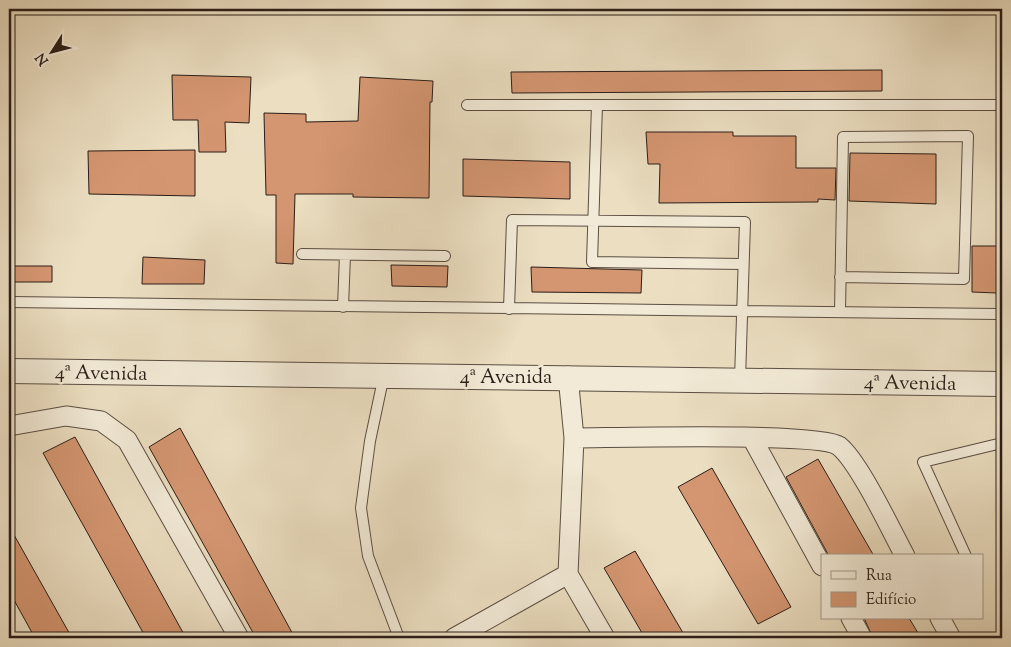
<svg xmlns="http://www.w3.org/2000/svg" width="1011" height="647" font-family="'Sorts Mill Goudy',serif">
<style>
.building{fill:#d49671;stroke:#2a1d18}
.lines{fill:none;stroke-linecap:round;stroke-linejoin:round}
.service-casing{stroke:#5a4d42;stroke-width:12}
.minor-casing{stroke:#5a4d42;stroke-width:21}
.tertiary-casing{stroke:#5a4d42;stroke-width:26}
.service{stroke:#f2ead7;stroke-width:10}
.minor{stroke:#f2ead7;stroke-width:19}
.tertiary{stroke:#f2ead7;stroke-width:24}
.labels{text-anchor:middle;stroke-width:5;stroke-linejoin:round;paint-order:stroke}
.street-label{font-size:20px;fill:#2a1d18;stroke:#f2ead7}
</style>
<rect width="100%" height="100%" fill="#ebdec1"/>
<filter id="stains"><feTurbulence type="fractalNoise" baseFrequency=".004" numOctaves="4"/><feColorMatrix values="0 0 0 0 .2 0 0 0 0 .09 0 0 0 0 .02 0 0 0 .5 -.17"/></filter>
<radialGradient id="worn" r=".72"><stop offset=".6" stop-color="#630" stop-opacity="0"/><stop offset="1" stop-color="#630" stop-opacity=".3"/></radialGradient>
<path class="building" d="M882 70V91L512 93 511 72Z
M172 75 251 77 249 123 225 122 226 152H199L198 120H173Z
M360 77 433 81 432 102H430L429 198 353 197V194H295L293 264 276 263V195H266L264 113 306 114V122L358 121Z
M646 132H733V136H796V168H836L835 200 818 199V202L659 203 660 164H648Z
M195 150V196L89 194 88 151Z
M850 153 936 154V204L849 201Z
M463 159 570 162V199L463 196Z
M972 246H997V293L972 292Z
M143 257 205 260 204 284H142Z
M391 265 448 266 447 287 392 286Z
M9 266H52V282H9Z
M531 267 642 270 641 293 532 292Z
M180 428 295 638H256L149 447Z
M75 437 160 591 186 638H146L43 453Z
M818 459 874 556H829L786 477Z
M712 468 791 607 758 624 678 487Z
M9 526 72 638H35L9 591Z
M635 551 686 638H645L604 568Z
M864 618H909L921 638H873Z"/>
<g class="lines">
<g class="service-casing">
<path id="service" d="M467 105H1002
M597 105 592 262 743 264
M302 254 445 256
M9 302 999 314
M343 307 345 255
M509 309 512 220 745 222 740 379
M840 312 843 137 968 136 964 279 840 277
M384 375 370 441 361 508 368 556 399 638
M966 556 923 462 1002 443"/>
</g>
<g class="minor-casing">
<path id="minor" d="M568 376 574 438 568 574 605 638
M9 426 66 416 101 421 127 440 239 638
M574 438C612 438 820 432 839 446 859 462 891 530 905 556
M752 438 822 566
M851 618 862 638
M940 618 951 638
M454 638 568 574"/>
</g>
<g class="tertiary-casing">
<path id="tertiary" d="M9 371 1002 384"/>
</g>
<use href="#service" class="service"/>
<use href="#minor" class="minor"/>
<use href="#tertiary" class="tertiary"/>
</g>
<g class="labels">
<g class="street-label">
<text transform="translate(101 372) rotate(1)" y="7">4ª Avenida</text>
<text x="506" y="383">4ª Avenida</text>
<text transform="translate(910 382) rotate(1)" y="7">4ª Avenida</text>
</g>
</g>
<rect width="1011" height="647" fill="none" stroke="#ebdec1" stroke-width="30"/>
<rect x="10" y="10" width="991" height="627" fill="none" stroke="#2a1d18" stroke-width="2.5"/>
<rect x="15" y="15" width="981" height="617" fill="none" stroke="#2a1d18"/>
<rect x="821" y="554" width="162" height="65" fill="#f2ead7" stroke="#a2988b"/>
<rect x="831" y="571" width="25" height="8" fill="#f2ead7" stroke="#a2988b"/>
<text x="866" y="580" font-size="15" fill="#2a1d18">Rua</text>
<rect x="831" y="592" width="25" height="15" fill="#d49671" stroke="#a2988b"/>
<text x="866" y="604" font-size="15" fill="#2a1d18">Edifício</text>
<g transform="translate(52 52) rotate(234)" stroke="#f2ead7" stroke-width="4" paint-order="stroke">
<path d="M0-4L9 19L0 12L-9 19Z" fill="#2a1d18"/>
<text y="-8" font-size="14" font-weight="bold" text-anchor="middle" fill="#2a1d18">N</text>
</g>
<rect width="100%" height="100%" filter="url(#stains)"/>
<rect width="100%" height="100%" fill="url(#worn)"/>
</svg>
